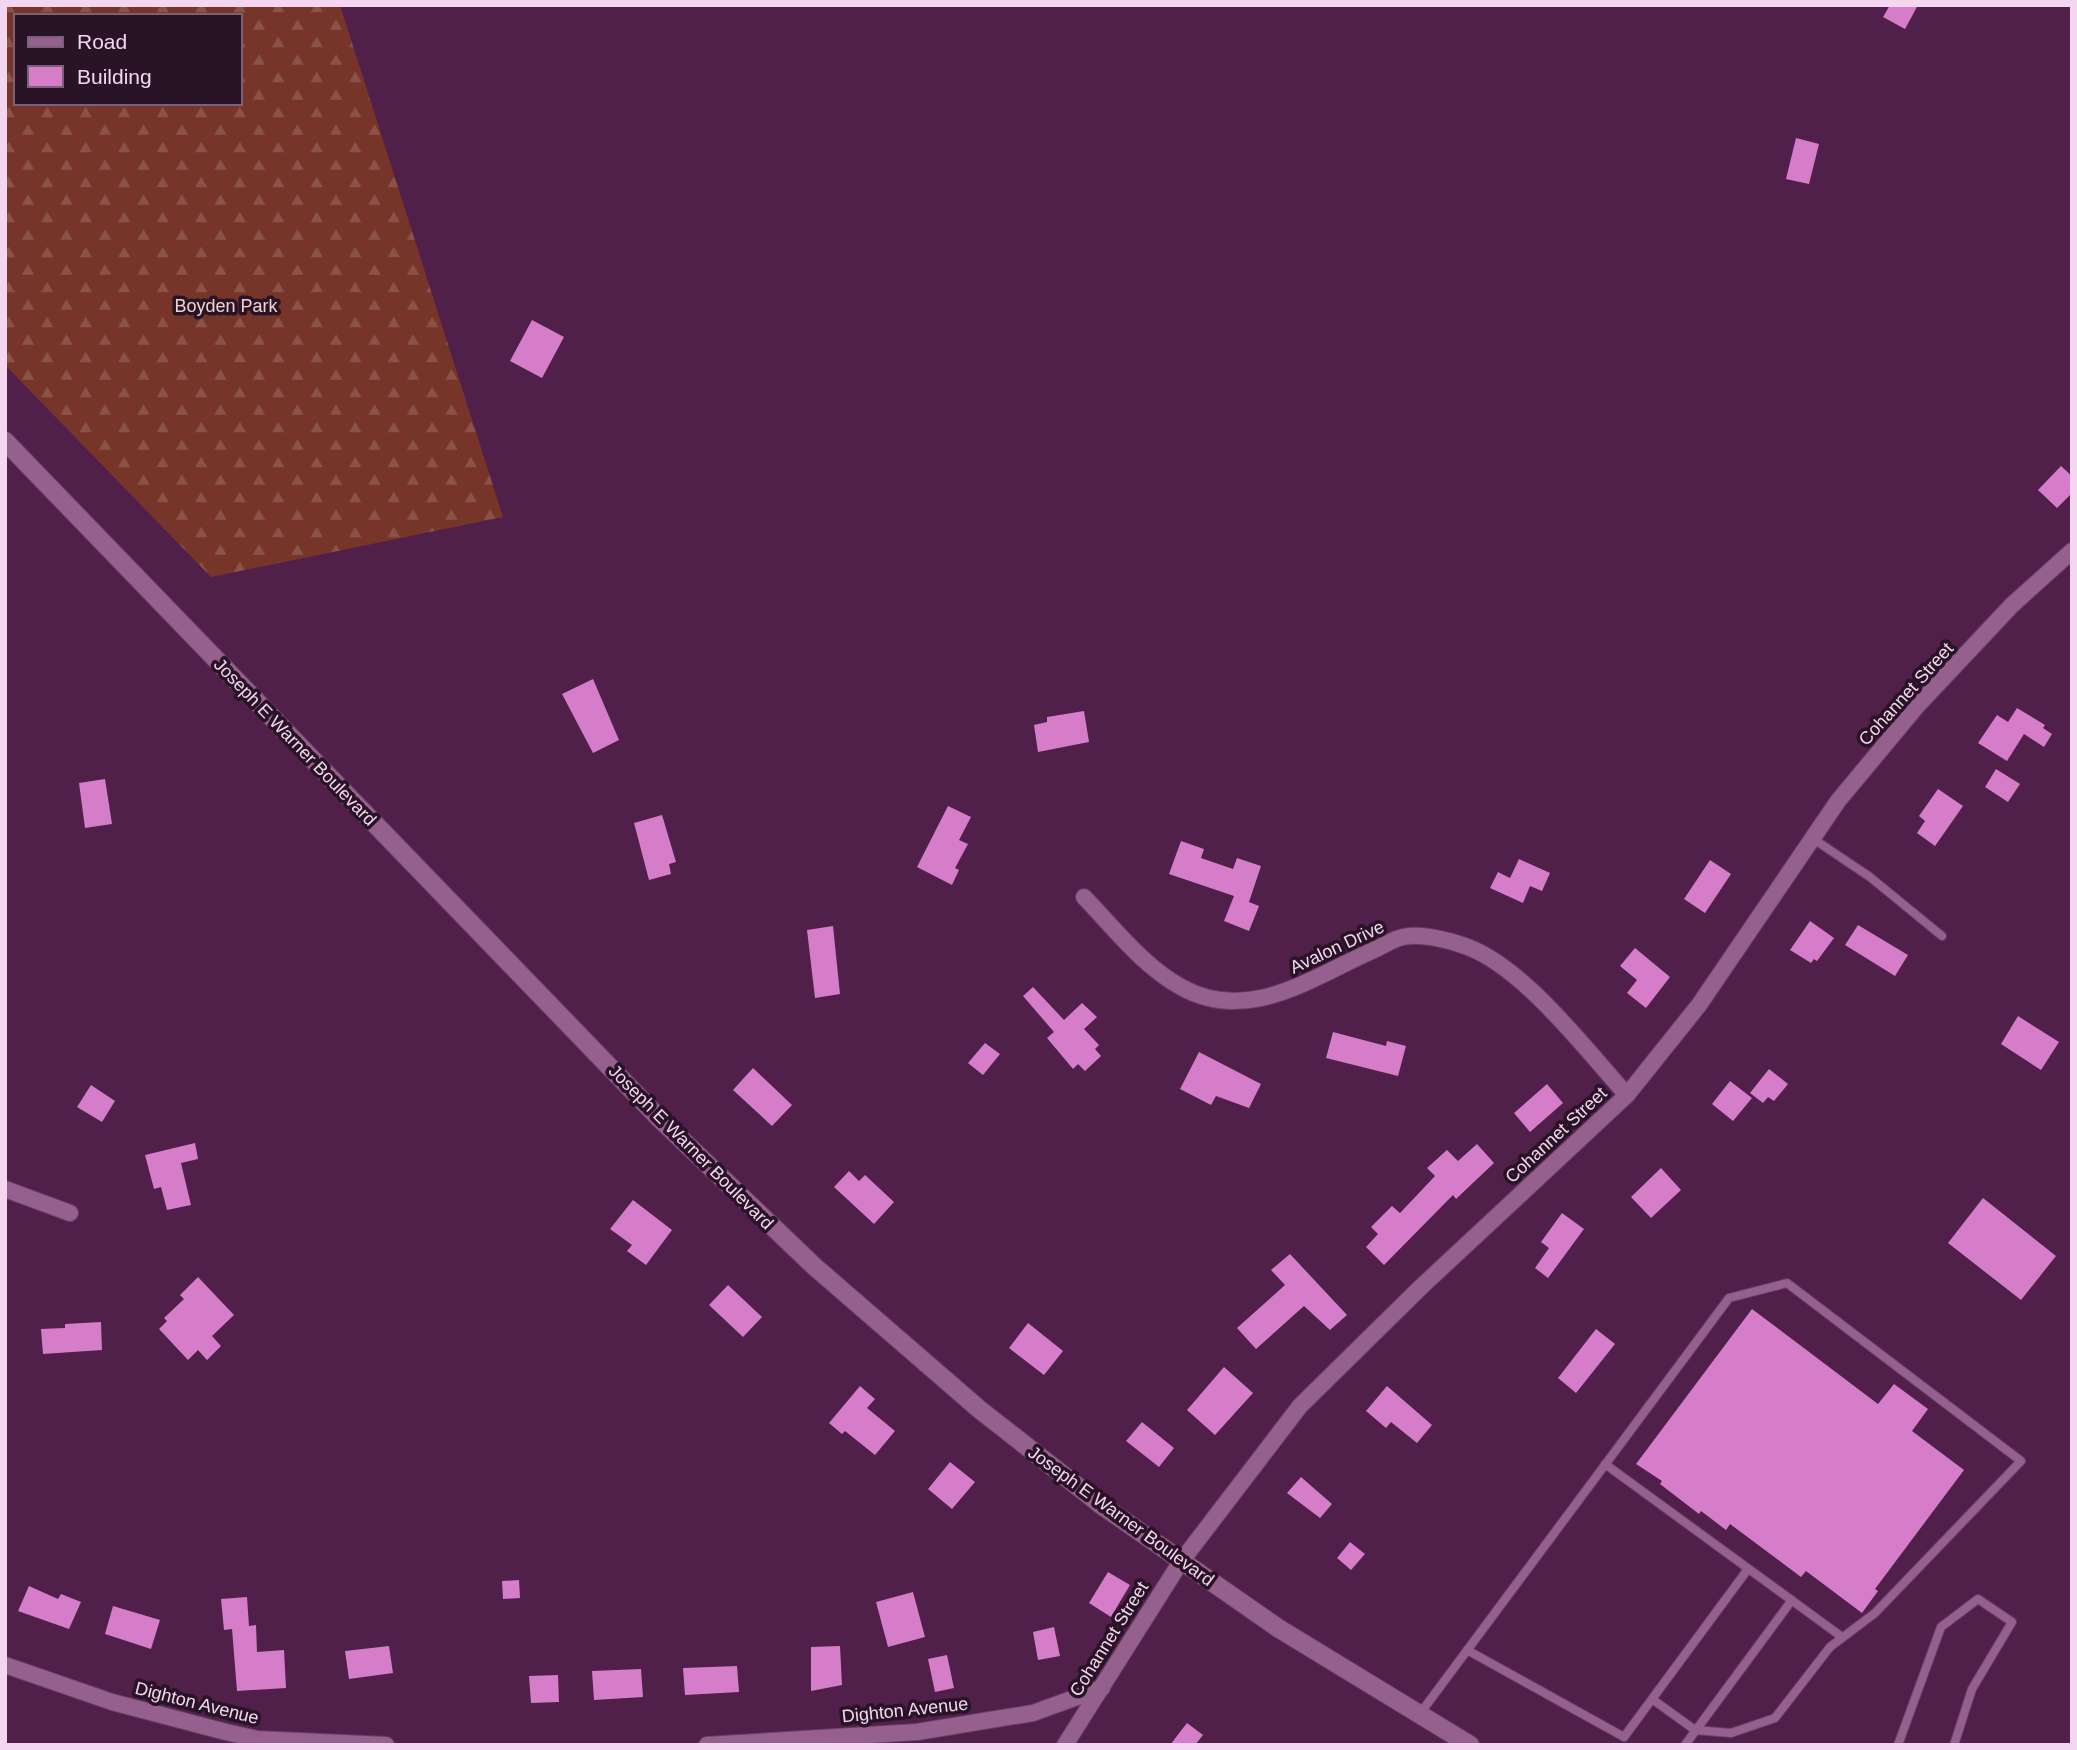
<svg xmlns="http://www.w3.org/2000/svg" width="2077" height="1750" font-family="Helvetica,sans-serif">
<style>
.forest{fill:url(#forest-firs);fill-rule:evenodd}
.building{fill:#d57dc9}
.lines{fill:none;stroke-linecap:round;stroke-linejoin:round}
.lane-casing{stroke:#6a3e66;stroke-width:10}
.street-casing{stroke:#6a3e66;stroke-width:18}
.secondary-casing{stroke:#6a3e66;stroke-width:20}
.lane{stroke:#96608e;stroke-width:8}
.street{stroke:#96608e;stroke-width:16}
.secondary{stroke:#96608e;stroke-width:18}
.labels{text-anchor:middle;stroke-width:7;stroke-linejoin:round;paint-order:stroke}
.park-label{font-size:18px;fill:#f1d3cd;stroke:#291326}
.street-label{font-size:18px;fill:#f5d6f0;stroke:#291326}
</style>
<defs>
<pattern id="forest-firs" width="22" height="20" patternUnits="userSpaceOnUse" patternTransform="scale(1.75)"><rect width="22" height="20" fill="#773529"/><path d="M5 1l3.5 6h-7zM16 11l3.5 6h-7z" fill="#8b5248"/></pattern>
</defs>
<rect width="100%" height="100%" fill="#501f4a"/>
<path class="forest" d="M5 5H340L503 517 211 577 5 365ZM16 16H240V103H16Z"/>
<path class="building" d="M1890 5H1918L1905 29 1883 17Z
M1796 138 1819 144 1809 184 1786 179Z
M532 320 564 337 542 378 510 361Z
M2061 466 2072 476V493L2057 508 2038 490Z
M593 679 619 740 593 753 562 694Z
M2017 708 2045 725 2043 728 2052 734 2044 747 2024 734 2007 761 1978 743 1997 715 2008 722Z
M1084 711 1089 742 1038 752 1034 725 1047 722V717Z
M1996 769 2020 784 2008 802 1985 787Z
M105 779 112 824 85 828 79 783Z
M1938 789 1963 806 1935 846 1917 833 1925 821 1919 816Z
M948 806 971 817 959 840 968 844 955 868 959 870 952 885 917 867Z
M662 815 676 862 669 864 671 874 649 880 634 823Z
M1181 841 1204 849 1201 858 1233 869 1237 858 1261 866 1249 902 1259 906 1249 931 1224 921 1234 896 1169 874Z
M1519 859 1550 873 1542 891 1530 886 1523 903 1490 888 1498 872 1510 878Z
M1710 860 1731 874 1705 913 1684 899Z
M1810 921 1834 938 1817 961 1814 959 1811 963 1790 950Z
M1858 925 1908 955 1895 976 1845 945Z
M833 926 840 994 815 998 807 930Z
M1635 948 1670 977 1646 1008 1627 993 1637 980 1620 966Z
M1033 987 1064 1020 1082 1003 1097 1017 1084 1029 1099 1045 1095 1049 1101 1056 1085 1071 1078 1064 1073 1069 1047 1038 1054 1032 1023 996Z
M2018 1016 2059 1042 2041 1070 2001 1044Z
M1333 1032 1386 1046 1387 1041 1406 1046 1398 1076 1326 1058Z
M985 1043 1000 1054 983 1075 968 1063Z
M1199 1052 1261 1084 1249 1108 1216 1096 1211 1105 1180 1089Z
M753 1068 792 1105 772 1126 733 1090Z
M1769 1069 1788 1084 1774 1101 1768 1097 1763 1103 1750 1093Z
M1730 1081 1752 1098 1733 1121 1712 1104Z
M1547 1084 1563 1103 1530 1132 1514 1113Z
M91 1085 115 1101 102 1122 77 1107Z
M195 1143 198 1159 181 1163 191 1205 167 1210 161 1187 154 1189 145 1155Z
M1477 1144 1494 1163 1456 1199 1453 1195 1384 1265 1366 1247 1378 1234 1371 1227 1392 1206 1400 1213 1435 1176 1427 1168 1447 1150 1458 1161Z
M1661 1168 1681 1190 1651 1218 1631 1197Z
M849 1171 859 1181 865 1175 894 1202 874 1224 834 1187Z
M1983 1198 2056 1256 2021 1300 1948 1243Z
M633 1200 672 1230 646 1265 627 1251 632 1245 610 1229Z
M1562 1213 1584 1229 1548 1278 1535 1268 1549 1248 1541 1242Z
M1290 1254 1347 1315 1330 1330 1304 1306 1256 1349 1237 1328 1285 1285 1271 1270Z
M198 1277 234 1315 212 1336 221 1346 207 1360 198 1350 188 1360 159 1329 167 1321 164 1318 184 1299 180 1295Z
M728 1285 762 1317 743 1337 709 1305Z
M1752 1309 1878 1404 1894 1384 1928 1409 1912 1431 1964 1470 1875 1589 1878 1591 1862 1613 1806 1571 1801 1577 1730 1524 1726 1530 1701 1511 1699 1514 1660 1484 1662 1481 1636 1464Z
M101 1322 102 1350 43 1354 41 1329 65 1328V1324Z
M1028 1323 1063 1351 1044 1375 1009 1348Z
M1596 1329 1615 1344 1576 1393 1558 1378Z
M1224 1367 1253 1393 1215 1435 1187 1410Z
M860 1386 875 1399 867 1408 895 1431 875 1455 845 1431 842 1434 829 1423Z
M1387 1386 1432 1425 1417 1443 1391 1422 1386 1428 1366 1411Z
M1142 1422 1174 1448 1159 1467 1126 1441Z
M950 1462 975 1482 952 1509 928 1489Z
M1301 1477 1332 1504 1320 1518 1287 1493Z
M1350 1542 1365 1554 1351 1570 1337 1558Z
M1108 1572 1130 1585 1111 1617 1089 1603Z
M519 1580 520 1598 503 1599 502 1581Z
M29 1586 58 1599 61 1594 81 1602 69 1629 18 1611Z
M913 1592 925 1637 888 1647 876 1602Z
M247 1597 249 1626 256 1625 257 1652 284 1650 286 1688 237 1691 232 1629 224 1630 221 1599Z
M113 1606 160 1620 151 1649 105 1634Z
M1054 1627 1060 1656 1038 1660 1033 1632Z
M389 1646 393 1673 349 1679 345 1651Z
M840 1646 842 1685 811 1691V1647Z
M947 1655 954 1688 935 1692 928 1659Z
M737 1666 739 1692 685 1695 683 1668Z
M641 1669 643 1697 594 1700 592 1671Z
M558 1675 559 1702 531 1703 529 1676Z
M1187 1723 1203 1735 1195 1745H1170Z"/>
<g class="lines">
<g class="lane-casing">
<path id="lane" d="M1812 838 1870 877 1942 936
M1605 1464 1842 1637
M1467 1650 1624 1737 1748 1569
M1419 1715 1729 1298 1787 1283 2021 1461 1875 1613 1830 1647 1775 1718 1731 1733 1695 1730 1652 1699
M1685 1745 1792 1600
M1898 1745 1941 1627 1978 1599 2012 1622 1972 1689 1954 1745"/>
</g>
<g class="street-casing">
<path id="street" d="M1084 897C1114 928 1143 966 1181 987 1249 1025 1312 977 1374 950 1383 946 1393 939 1403 937 1421 933 1448 940 1465 946 1523 966 1586 1050 1627 1095
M5 1189 70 1213
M5 1665 112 1702 226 1732 257 1739 386 1745
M707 1745 917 1732 1033 1713 1102 1688
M1065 1745 1180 1563 1300 1406 1421 1287 1627 1095 1699 1005 1838 801 1917 706 2012 605 2072 551"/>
</g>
<g class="secondary-casing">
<path id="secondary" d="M5 441 659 1118 815 1267 979 1409 1100 1504 1278 1628 1470 1745"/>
</g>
<use href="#lane" class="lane"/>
<use href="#street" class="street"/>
<use href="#secondary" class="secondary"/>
</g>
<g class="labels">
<g class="park-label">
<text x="226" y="312">Boyden Park</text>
</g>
<g class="street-label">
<text transform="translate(1906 694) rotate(-48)" y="6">Cohannet Street</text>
<text transform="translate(295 742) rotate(46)" y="6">Joseph E Warner Boulevard</text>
<text transform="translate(1337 947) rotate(-25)" y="6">Avalon Drive</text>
<text transform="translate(1556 1135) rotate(-43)" y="6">Cohannet Street</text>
<text transform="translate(691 1147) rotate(45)" y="6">Joseph E Warner Boulevard</text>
<text transform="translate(1121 1516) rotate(36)" y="6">Joseph E Warner Boulevard</text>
<text transform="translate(1109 1639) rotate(-58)" y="6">Cohannet Street</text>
<text transform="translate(197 1703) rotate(14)" y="6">Dighton Avenue</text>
<text transform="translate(905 1710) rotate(-6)" y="6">Dighton Avenue</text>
</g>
</g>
<rect width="2077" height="1750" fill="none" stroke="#f5d6f0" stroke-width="14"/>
<rect x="14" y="14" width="228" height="91" fill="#291326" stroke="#7b6177" stroke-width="2"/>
<rect x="28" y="37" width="35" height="10" fill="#96608e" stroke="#7b6177" stroke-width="2"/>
<text x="77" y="49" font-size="21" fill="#f5d6f0">Road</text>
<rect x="28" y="66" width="35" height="21" fill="#d57dc9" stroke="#7b6177" stroke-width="2"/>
<text x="77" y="84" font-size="21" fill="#f5d6f0">Building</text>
</svg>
